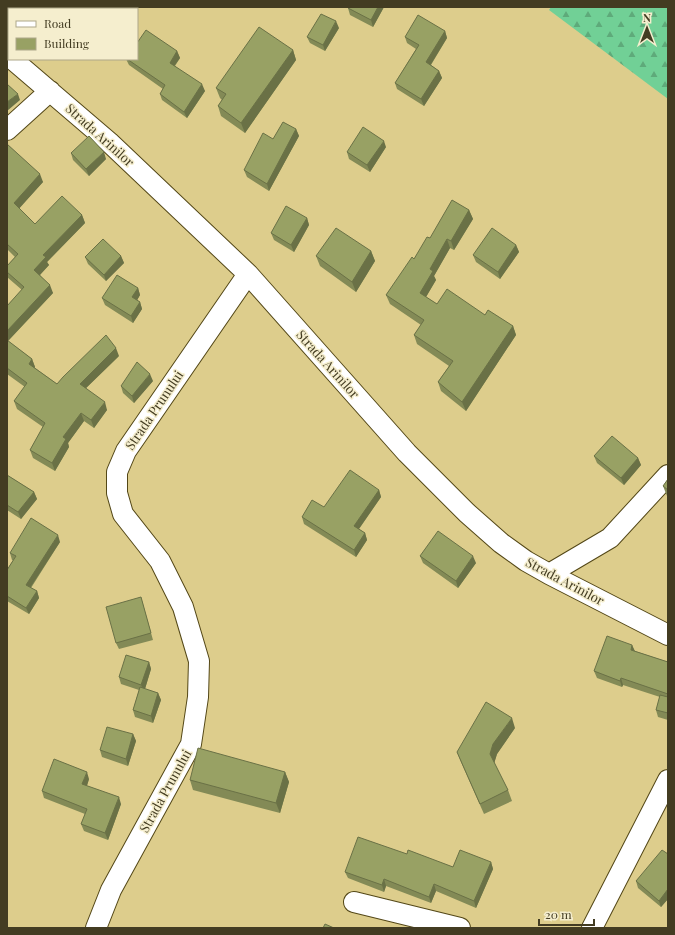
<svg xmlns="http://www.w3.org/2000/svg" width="675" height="935" font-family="'Playfair Display',serif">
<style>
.forest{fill:url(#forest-firs)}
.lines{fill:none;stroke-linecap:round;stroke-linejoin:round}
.minor-casing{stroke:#534717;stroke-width:22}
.minor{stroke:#fff;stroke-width:20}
.wall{fill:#838a56}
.shaded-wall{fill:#6a7146}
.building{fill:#98a164;stroke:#6a7146}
.labels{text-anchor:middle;stroke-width:3;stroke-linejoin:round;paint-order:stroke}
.street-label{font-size:13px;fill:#433c22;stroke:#f5eece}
</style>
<defs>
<pattern id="forest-firs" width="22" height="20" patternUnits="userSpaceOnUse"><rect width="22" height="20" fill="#71d096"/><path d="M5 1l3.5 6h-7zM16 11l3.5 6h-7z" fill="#5eaa7a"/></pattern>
</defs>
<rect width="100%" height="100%" fill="#ddcd8c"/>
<path class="forest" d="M551 7H668V99L549 10Z"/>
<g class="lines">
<g class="minor-casing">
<path id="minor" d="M12 59 109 142 248 274 407 453 467 513 501 543 526 561 549 574 668 635
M7 130 50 91
M549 574 610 538 668 475
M354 902 460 928
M96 928 111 890 191 744 198 697 199 661 183 607 160 561 123 514 117 493V472L126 451 248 274
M592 928 668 780"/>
</g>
<use href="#minor" class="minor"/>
</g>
<path class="wall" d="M18 7H48L46 9H21Z
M384 7 373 27 350 15 348 8Z
M339 28 325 51 310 43 307 37Z
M445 31 447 38 431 65 439 71 442 78 424 106 397 89 395 83 416 49 407 43 405 37Z
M293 50 296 60 245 133 221 116 218 106 222 100 220 98 216 88Z
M177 51 180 58 175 66 205 91 187 118 162 100 160 94 163 89 129 65 126 59Z
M296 129 299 136 269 191 247 177 244 170 273 139Z
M7 144 43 182 19 208 35 224 82 215 85 223 47 262 49 265 40 275 53 293 8 341 32 359 35 367V368L57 384 119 356 86 388 107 410 94 428 84 421 68 443 69 447 55 471 33 458 30 450 43 427 17 409 14 401 25 387 7 374V306L22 290 7 277V266L15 257 7 249Z
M386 147 370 172 349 159 347 152Z
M71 153 106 159 89 176 73 160Z
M469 210 473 219 454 250 450 248 434 276 436 280 426 297 437 304 485 315 513 326 516 335 466 411 441 391 438 382 449 366 417 344 414 335 421 325 390 304 386 295 430 238Z
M307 218 309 225 294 252 274 240 271 233Z
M516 245 519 252 500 279 476 262 473 255Z
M371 251 375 261 356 292 320 266 316 256Z
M121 256 124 263 106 281 88 264 85 257Z
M138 288 140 295 137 300 140 302 142 309 133 323 105 305 102 298Z
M153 381 134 403 123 393 121 386Z
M594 456 638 458 641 465 624 485 597 463Z
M7 475 34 492 37 499 21 519 7 510Z
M668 479V497L667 496 663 486Z
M379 490 381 497 359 529 365 533 367 540 356 557 304 524 302 517 324 507Z
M60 542 31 588 37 591 39 598 29 614 7 601V570L13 560H12L10 553Z
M420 556 476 563 458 588 423 563Z
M141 597 153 640 119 649 116 643Z
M632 645 635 651 668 662V720L658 717 656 710 660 697 623 685 622 687 597 678 594 671Z
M149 662 151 669 145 689 158 693 161 700 153 723 135 717 133 710 139 690 121 684 119 677Z
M515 728 497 754 494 763 508 790 512 801 484 814 461 762 457 752Z
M133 734 136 741 128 766 102 757 100 750Z
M285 772 289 782 280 813 193 790 190 780Z
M89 779 87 786 121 804 108 840 84 831 81 824 85 814 44 798 42 791Z
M407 854 453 867 491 862 493 869 476 908 436 891 431 903 386 886 384 892 348 878 345 872Z
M668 854V899L661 907 638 888 636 881Z"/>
<path class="shaded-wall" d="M40 7H48L46 9H38Z
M378 7H384L373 27 371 20Z
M336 21 339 28 325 51 323 45Z
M445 31 447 38 428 69 426 62Z
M293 50 296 60 245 133 241 123Z
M177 51 180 58 172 69 170 63Z
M439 71 442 78 424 106 421 99Z
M202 84 205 91 187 118 184 112Z
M18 94 20 100 7 111V102Z
M296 129 299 136 269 191 267 184Z
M384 141 386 147 370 172 367 165Z
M104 152 106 159 89 176 86 169Z
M40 174 43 182 17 211 14 203Z
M469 210 473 219 454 250 451 241Z
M82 215 85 223 47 262 49 265 37 278 34 270 43 255Z
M307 218 309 225 294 252 291 245Z
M447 239 450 248 434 276 436 280 423 302 420 293 430 269Z
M516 245 519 252 500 279 498 272Z
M371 251 375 261 356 292 352 282Z
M121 256 124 263 106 281 104 275Z
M50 285 53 293 7 342V331Z
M138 288 140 295 135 304 132 297Z
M140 302 142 309 133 323 131 316Z
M513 326 516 335 466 411 462 402Z
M116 348 119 356 83 391 80 384Z
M32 359 35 367 32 371 29 364Z
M150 374 153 381 134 403 132 396Z
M105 402 107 410 94 428 91 420Z
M81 413 84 421 68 443 69 447 55 471 52 463 63 437Z
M638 458 641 465 624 485 621 478Z
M379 490 381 497 356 533 354 526Z
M34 492 37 499 21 519 18 512Z
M365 533 367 540 356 557 354 550Z
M58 535 60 542 28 591 26 585Z
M473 556 476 563 458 588 456 581Z
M37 591 39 598 29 614 26 608Z
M632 645 635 652 631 650Z
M149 662 151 669 144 692 141 685Z
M621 678 623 685 622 687 620 681Z
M158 693 161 700 153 723 151 716Z
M512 718 515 728 497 754 494 764 490 754 493 744Z
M133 734 136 741 128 766 126 759Z
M87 772 89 779 85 791 82 784Z
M285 772 289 782 280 813 276 803Z
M119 797 121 804 108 840 105 833Z
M491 862 493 869 476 908 474 901Z
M384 879 386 886 384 892 382 885Z
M434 884 436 891 431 903 429 897Z
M668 889V899L661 907 659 901Z"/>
<path class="building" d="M25 7H40L38 9H28Z
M348 7H378L371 20 348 8Z
M321 14 336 21 323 45 307 37Z
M418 15 445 31 426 62 439 71 421 99 395 83 419 45 405 37Z
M259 27 293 50 241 123 218 106 226 94 216 88Z
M146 30 177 51 170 63 202 84 184 112 160 94 165 85 127 59H137V43Z
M7 84 18 94 7 102Z
M283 122 296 129 267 184 244 170 263 133 273 139Z
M363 127 384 141 367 165 347 152Z
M89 136 104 152 86 169 71 153Z
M7 144 40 174 14 203 35 224 62 196 82 215 43 255 46 257 34 270 50 285 7 331V306L24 287 7 272V266L18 254 7 244Z
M452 200 469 210 451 241 447 239 430 269 433 271 420 293 437 304 447 289 485 315 488 310 513 326 462 402 438 382 453 361 414 335 424 320 386 295 412 257 414 259 427 237 430 238Z
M286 206 307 218 291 245 271 233Z
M336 228 371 251 352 282 316 256Z
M492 228 516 245 498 272 473 255Z
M103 239 121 256 104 275 85 257Z
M117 275 138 288 132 297 140 302 131 316 102 298Z
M106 335 116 348 80 384 105 402 91 420 81 413 63 437 66 439 52 463 30 450 45 423 14 401 27 383 7 368V340L32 359 29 364 57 384 63 377Z
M137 362 150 374 132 396 121 386Z
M612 436 638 458 621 478 594 456Z
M350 470 379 490 354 526 365 533 354 550 302 517 312 500 324 507Z
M7 475 34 492 18 512 7 505Z
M668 479V490L663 486Z
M31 518 58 535 26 585 37 591 26 608 7 596V570L16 556 10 553Z
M438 531 473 556 456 581 420 556Z
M141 597 151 633 116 643 106 607Z
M607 636 632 645 631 650 668 662V694L621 678 620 681 594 671Z
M126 655 149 662 141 685 119 677Z
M140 687 158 693 151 716 133 710Z
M660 695 668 697V713L656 710Z
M486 702 512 718 493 744 490 754 508 790 480 804 457 752Z
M107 727 133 734 126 759 100 750Z
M198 748 285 772 276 803 190 780Z
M54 759 87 772 82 784 119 797 105 833 81 824 87 809 42 791Z
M358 837 407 854 408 850 453 867 460 850 491 862 474 901 434 884 429 897 384 879 382 885 345 872Z
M662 850 668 854V889L659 901 636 881Z
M325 924 334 928H323Z"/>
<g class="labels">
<g class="street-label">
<text transform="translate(100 135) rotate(42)" y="5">Strada Arinilor</text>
<text transform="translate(328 364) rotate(48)" y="5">Strada Arinilor</text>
<text transform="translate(154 410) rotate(-56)" y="5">Strada Prunului</text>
<text transform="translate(565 581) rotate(28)" y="5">Strada Arinilor</text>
<text transform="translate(165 791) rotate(-61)" y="5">Strada Prunului</text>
</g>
</g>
<rect width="675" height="935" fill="none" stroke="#433c22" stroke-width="16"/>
<rect x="8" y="8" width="130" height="52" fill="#f5eece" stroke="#aea789"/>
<rect x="16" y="21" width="20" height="6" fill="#ffffff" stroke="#aea789"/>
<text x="44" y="28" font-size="12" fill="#433c22">Road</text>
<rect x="16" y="38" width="20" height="12" fill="#98a164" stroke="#aea789"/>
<text x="44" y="48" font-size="12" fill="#433c22">Building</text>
<g transform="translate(647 28)" stroke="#f5eece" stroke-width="3" paint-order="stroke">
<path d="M0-3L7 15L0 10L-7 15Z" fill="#433c22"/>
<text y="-6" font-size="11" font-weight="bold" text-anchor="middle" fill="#433c22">N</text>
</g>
<path d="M539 919v6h55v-6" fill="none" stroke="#433c22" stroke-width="2"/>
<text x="545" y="919" font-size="12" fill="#433c22" stroke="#f5eece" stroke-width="3" paint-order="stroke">20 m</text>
</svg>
